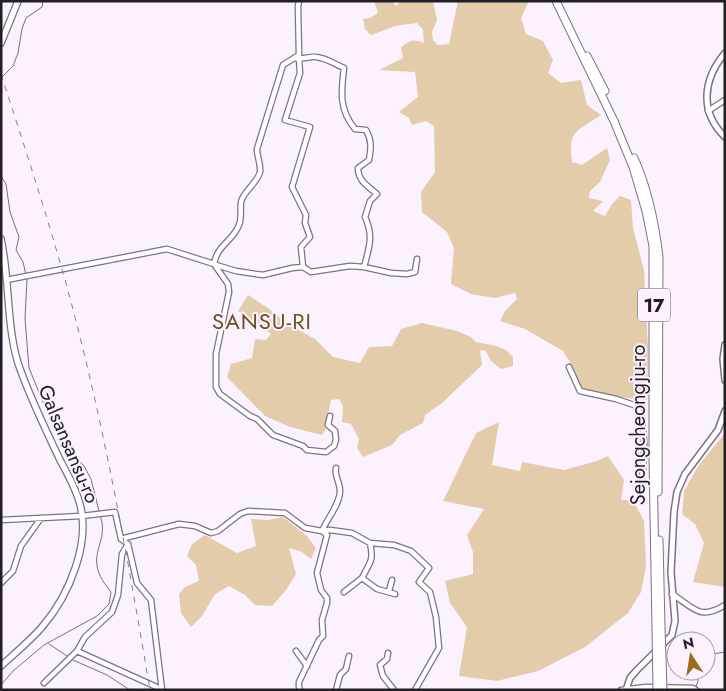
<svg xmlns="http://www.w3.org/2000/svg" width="726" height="691" font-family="Jost,sans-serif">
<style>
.green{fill:#e2cca9}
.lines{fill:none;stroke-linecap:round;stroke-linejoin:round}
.stream{stroke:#7f6a87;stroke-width:1}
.minor-casing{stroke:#7f7185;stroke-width:7}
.tertiary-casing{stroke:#7f7185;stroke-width:8}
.secondary-casing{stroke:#7f7185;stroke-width:8}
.trunk-casing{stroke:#7f7185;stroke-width:9}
.minor{stroke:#fff;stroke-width:4.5}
.tertiary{stroke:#fff;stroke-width:5}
.secondary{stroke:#fff;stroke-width:5.5}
.trunk{stroke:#fff;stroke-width:7}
.rail{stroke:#877f8a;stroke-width:1;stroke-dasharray:6 6;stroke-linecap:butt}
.trunk-bridge-casing{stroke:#7f7185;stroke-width:9;stroke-linecap:butt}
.trunk-bridge{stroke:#fff;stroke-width:7}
.labels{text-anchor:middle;stroke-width:4;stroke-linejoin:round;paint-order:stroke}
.shield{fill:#fbf1ff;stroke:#645d67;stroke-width:1}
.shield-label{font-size:19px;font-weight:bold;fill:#231d26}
.street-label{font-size:20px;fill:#231d26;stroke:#fbf1ff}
.quarter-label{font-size:22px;letter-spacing:1px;fill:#6e4f1a;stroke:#fbf1ff}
</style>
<rect width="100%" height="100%" fill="#fbf1ff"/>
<path class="green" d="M374 1H392L396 6 401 1H433L437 20 432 32 433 40 438 45 449 44 458 1H529L521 18 526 34 543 41 553 60 548 73 561 83 581 80 587 105 601 115C576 132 568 130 572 162L582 165 607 148 610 160 600 182 590 191 589 198 603 201 593 211 605 216 612 204 620 196 631 200 633 228 644 270 648 348 647 400 619 397 580 387 574 369 563 351 525 329 500 321 505 311 517 299 515 293 495 298 471 294 451 284 454 248 447 232 422 212 421 192 435 172 434 126 426 121 412 125 409 118 399 112 418 97 415 72 379 70 403 58 401 47C409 41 413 38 424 43L423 30 417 23 395 26 371 35 365 29 363 19 370 18 378 13Z
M248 295 268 308 276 315 295 328 315 339 333 357 360 363 369 347 392 346 401 329 422 323 457 331 471 337 476 342 496 346 506 350 513 357V366L501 369 491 361 486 351 480 350 482 365 442 403 425 415 423 423 400 435 392 445 363 457 357 448 359 439 351 424 342 422 343 406 339 399 331 400 325 430 322 435 290 427 265 416 227 377 231 364 252 358 255 339 266 340 271 334 238 311Z
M499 422 492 465 520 471 522 462 564 470 597 461 608 456 624 480 621 500H633L644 521 646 566 641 592 628 613 585 647 538 671 497 681 459 676 467 627 450 603 445 581 473 574V552L467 535 484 509 443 501 476 433Z
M725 433V587L693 582 704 543 695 524 682 514 684 491 699 465Z
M283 517 307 536 316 548 311 559 302 552 289 548 296 574 286 590 272 606 255 605 245 595 229 586 215 594 202 616 191 627 181 613 179 594 185 587 199 581 196 565 187 556 192 544 205 535 237 553 256 546 251 519 268 520Z"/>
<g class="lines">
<path class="stream" d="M1 78 13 66 18 53 22 29 26 18 42 7 43 1
M1 92V101
M1 176 6 184 10 212 19 237 16 250 23 262 26 275
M27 279 25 319 29 368 43 402 58 431 69 450 84 466 91 479 99 511
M49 644 67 656
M73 660 107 675 130 690
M706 661 713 654 725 652
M1 685 13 671 44 645 97 616 109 604 111 592C105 584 98 576 97 565 94 549 108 537 100 515
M696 687 701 671"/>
<g class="minor-casing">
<path id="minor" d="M295 58C302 60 309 56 316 57 326 58 335 64 344 68 341 92 339 110 355 129L366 130C372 140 371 149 369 160L358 168C358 181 368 186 377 194L370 201 365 217C374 236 369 248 364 267
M299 59 300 73 285 120 310 127 292 187 306 215 305 223 310 237 301 247 303 267
M708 111 725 100
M214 264 228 284 229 292 216 354V387L220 394 250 416 257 419 273 435 303 446 307 450 326 452 334 446 336 440 335 431 328 425 330 416
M216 265 236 271 263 275 292 268 303 267 311 272 350 266 364 267 391 273 407 274 415 272 417 259
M6 280 167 249 214 264C217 245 233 241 239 225 242 218 240 209 241 202 244 190 257 184 260 172 261 164 257 157 257 149L283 65 299 55 298 6 299 1
M569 367 580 391 616 399 637 406C646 429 645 452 642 477
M82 516 115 512 121 539 179 524 195 526 211 533 218 531 240 514 248 511 285 513 305 528 322 531 327 535 317 573 321 590 327 598V603L322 620 323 636 319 640 299 682V687L300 690
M1 520 81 516
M322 531 330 530 352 533 370 543 394 545 411 551 429 568 419 582 430 592 436 617 439 648 415 690
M322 531C327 519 340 504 340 491 340 482 334 476 336 468
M121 539 128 544 137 583 151 600 162 690
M370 543C374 561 370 562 362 578L377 589 395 594
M1 583 13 571 21 546 41 518
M389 591 392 580
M344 592 362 578
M672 594C694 608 700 621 725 605
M77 651 161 689
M296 651 307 666
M388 653 387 659 380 665 383 676 394 690
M44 683 77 651 85 637 112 612 118 595 122 554 128 544
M336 690 340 675 346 669 349 656
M621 690 646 687 693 688 696 690"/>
</g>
<g class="tertiary-casing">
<path id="tertiary" d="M725 53C703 79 699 112 725 137
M725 345 723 359 725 380
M626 690 630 678 637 670 672 635 675 621 671 572 674 512 677 492 685 474 718 430 725 411"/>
</g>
<g class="secondary-casing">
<path id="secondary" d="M1 43 18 1
M1 239C10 280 6 323 18 363 29 396 45 428 60 460 67 473 75 487 79 501 92 541 69 596 42 627 30 641 15 653 1 666"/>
</g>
<g class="trunk-casing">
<path id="trunk" d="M556 1 614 121 633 167 646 211 653 246V457L656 629
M587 56 605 91
M634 158C648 189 655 223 659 257L658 492
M659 540 661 627"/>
</g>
<use href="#minor" class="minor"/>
<use href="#tertiary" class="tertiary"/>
<use href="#secondary" class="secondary"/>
<use href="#trunk" class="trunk"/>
<path class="rail" d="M1 74C24 145 47 215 67 287 103 419 127 554 150 690"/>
<g class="trunk-bridge-casing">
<path id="trunk-bridge" d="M661 627 663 690
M656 629 657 690"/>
</g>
<use href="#trunk-bridge" class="trunk-bridge"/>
</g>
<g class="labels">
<rect class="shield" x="638" y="288.5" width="32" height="33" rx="4"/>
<g class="shield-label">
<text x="654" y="312">17</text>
</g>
<g class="street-label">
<text transform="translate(638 425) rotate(-90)" y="7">Sejongcheongju-ro</text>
<text transform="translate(69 444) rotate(67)" y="7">Galsansansu-ro</text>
</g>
<g class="quarter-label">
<text x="262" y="329">SANSU-RI</text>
</g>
</g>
<rect width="726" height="691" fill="none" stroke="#231d26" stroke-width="5"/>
<g transform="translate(691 656) rotate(348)"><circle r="24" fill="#fbf1ff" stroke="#a59ca8"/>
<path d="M0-4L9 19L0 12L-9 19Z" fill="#9a6e1d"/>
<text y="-8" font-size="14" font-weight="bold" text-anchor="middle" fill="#231d26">N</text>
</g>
</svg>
